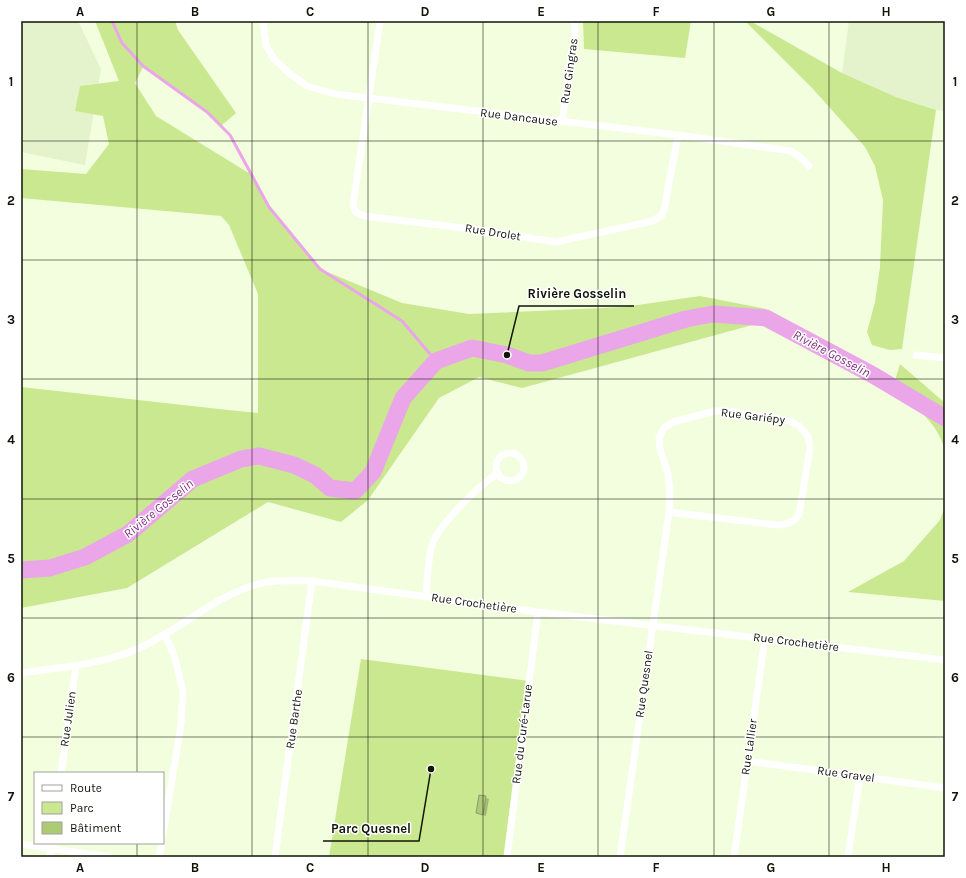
<svg xmlns="http://www.w3.org/2000/svg" width="966" height="878" font-family="Karla,sans-serif">
<style>
.built{fill:#e4f3cc}
.green{fill:#cae890}
.shadow{fill:#0003}
.lines{fill:none;stroke-linecap:round;stroke-linejoin:round}
.stream{stroke:#eba5e9;stroke-width:3}
.river{stroke:#eba5e9;stroke-width:17}
.building{fill:#adcb72;stroke:#8e997b}
.street{stroke:#fff;stroke-width:7}
.grid{fill:none;stroke:#101409;stroke-width:1;stroke-opacity:0.55}
.labels{text-anchor:middle;stroke-width:3;stroke-linejoin:round;paint-order:stroke}
.street-label{font-size:12px;fill:#101409;stroke:#fff}
.water-label{font-size:13px;font-style:italic;fill:#7d2e7e;stroke:#fff}
.leader{fill:none;stroke:#101409;stroke-width:1.5}
.callout-dot{fill:#101409;stroke:#fff;stroke-width:1.5}
.callout-label{font-size:13px;text-anchor:middle;font-weight:bold;fill:#101409;stroke:#fff;stroke-width:3;stroke-linejoin:round;paint-order:stroke}
.neatline{fill:none;stroke:#101409;stroke-width:1.5}
.grid-label{font-size:13px;text-anchor:middle;font-weight:bold;fill:#101409}
</style>
<rect width="100%" height="100%" fill="#f2fede"/>
<path class="built" d="M21 21H78L101 69 85 165 21 152Z
M849 21H945V111L936 110 896 97 842 73Z"/>
<path class="green" d="M95 21H175L178 30 236 113 221 126 207 112 143 67 135 83 156 116 252 175 269 207 320 269 402 303 469 314 624 307 700 296 766 309V318L756 324 522 388 479 377 439 398 368 500 341 522 268 502 127 588 21 608V387L228 410 258 413V294L229 225 221 216 21 198V169L86 174 109 144 103 116 75 111 80 86 119 81Z
M583 21H691L685 58 584 49Z
M745 21H750L842 73 896 97 936 110 902 349 890 350 872 345 867 332 875 302 880 267 883 200 875 166 865 147 813 89Z
M900 364 945 403V451C939 423 913 405 893 387Z
M945 507V601L848 592 904 561 940 520Z
M361 659 529 681 507 857H329Z"/>
<path class="shadow" d="M480 796 489 799 486 816 477 813Z"/>
<g class="lines">
<path class="stream" d="M112 21 122 43 143 66 207 112 230 135 269 207 320 269 402 321 436 361"/>
<path class="river" d="M21 570 50 568 85 557 128 534 193 479 241 459 259 456 294 465 315 475 330 488 355 491 373 472 403 398 436 361 472 348 507 355 529 363H542L686 319 713 314 766 318 873 375 945 418"/>
</g>
<path class="building" d="M479 795 486 796 483 815 476 813Z"/>
<g class="lines">
<path class="street" d="M263 21 266 45 273 58 289 73 307 86 335 94 678 135 791 151 800 157 809 166
M380 21 353 205 356 212 364 216 472 229 556 242 653 221 662 215 664 210 678 135
M562 122 575 30 574 21
M916 355 945 358
M496 467a14 14 0 1 1 28 0a14 14 0 1 1-28 0Z
M426 597C427 582 428 559 432 545 439 524 479 486 498 473
M21 673C61 667 100 665 137 649 178 631 212 598 255 585 273 579 293 581 312 581L538 612 945 660
M748 761 945 788
M61 773 76 666
M163 835 181 724 183 691 174 655 165 635
M21 844 109 857
M50 857 52 843
M159 857 162 843
M275 857 312 581
M507 857 538 612
M620 857 669 512 670 492 668 474 660 449 659 437 664 428 673 422 715 411H729L790 421 799 426 808 436 810 448 799 515C793 523 787 524 777 525L669 512
M734 857 765 638
M848 857 860 775"/>
</g>
<path class="grid" d="M137 21V773M252 21V857M368 21V857M483 21V857M598 21V857M714 21V857M829 21V857M21 141H945M21 260H945M21 379H945M21 499H945M21 618H945M21 737H945M137 843V857"/>
<g class="labels">
<g class="street-label">
<text transform="translate(569 71) rotate(-82)" y="4">Rue Gingras</text>
<text transform="translate(519 117) rotate(7)" y="4">Rue Dancause</text>
<text transform="translate(493 232) rotate(9)" y="4">Rue Drolet</text>
<text transform="translate(753 416) rotate(7)" y="4">Rue Gariépy</text>
<text transform="translate(474 603) rotate(8)" y="4">Rue Crochetière</text>
<text transform="translate(796 642) rotate(7)" y="4">Rue Crochetière</text>
<text transform="translate(644 684) rotate(-82)" y="4">Rue Quesnel</text>
<text transform="translate(68 719) rotate(-82)" y="4">Rue Julien</text>
<text transform="translate(294 719) rotate(-82)" y="4">Rue Barthe</text>
<text transform="translate(522 734) rotate(-83)" y="4">Rue du Curé-Larue</text>
<text transform="translate(749 747) rotate(-82)" y="4">Rue Lallier</text>
<text transform="translate(846 774) rotate(8)" y="4">Rue Gravel</text>
</g>
<g class="water-label">
<text transform="translate(832 353) rotate(28)" y="5">Rivière Gosselin</text>
<text transform="translate(158 508) rotate(-39)" y="5">Rivière Gosselin</text>
</g>
</g>
<path class="leader" d="M507 355L519 306H634M431 769L419 841H323"/>
<g class="callout-dot">
<circle cx="507" cy="355" r="4"/>
<circle cx="431" cy="769" r="4"/>
</g>
<g class="callout-label">
<text x="577" y="298">Rivière Gosselin</text>
<text x="371" y="833">Parc Quesnel</text>
</g>
<rect width="966" height="878" fill="none" stroke="#ffffff" stroke-width="44"/>
<rect x="34" y="772" width="130" height="72" fill="#ffffff" stroke="#9fa19d"/>
<rect x="42" y="785" width="20" height="6" fill="#ffffff" stroke="#9fa19d"/>
<text x="70" y="792" font-size="12" fill="#101409">Route</text>
<rect x="42" y="802" width="20" height="12" fill="#cae890" stroke="#9fa19d"/>
<text x="70" y="812" font-size="12" fill="#101409">Parc</text>
<rect x="42" y="822" width="20" height="12" fill="#adcb72" stroke="#9fa19d"/>
<text x="70" y="832" font-size="12" fill="#101409">Bâtiment</text>
<rect x="22" y="22" width="922" height="834" class="neatline"/>
<g class="grid-label">
<text x="80" y="16">A</text>
<text x="195" y="16">B</text>
<text x="310" y="16">C</text>
<text x="425" y="16">D</text>
<text x="541" y="16">E</text>
<text x="656" y="16">F</text>
<text x="771" y="16">G</text>
<text x="886" y="16">H</text>
<text x="11" y="86">1</text>
<text x="955" y="86">1</text>
<text x="11" y="205">2</text>
<text x="955" y="205">2</text>
<text x="11" y="324">3</text>
<text x="955" y="324">3</text>
<text x="11" y="444">4</text>
<text x="955" y="444">4</text>
<text x="11" y="563">5</text>
<text x="955" y="563">5</text>
<text x="11" y="682">6</text>
<text x="955" y="682">6</text>
<text x="11" y="801">7</text>
<text x="955" y="801">7</text>
<text x="80" y="872">A</text>
<text x="195" y="872">B</text>
<text x="310" y="872">C</text>
<text x="425" y="872">D</text>
<text x="541" y="872">E</text>
<text x="656" y="872">F</text>
<text x="771" y="872">G</text>
<text x="886" y="872">H</text>
</g>
</svg>
